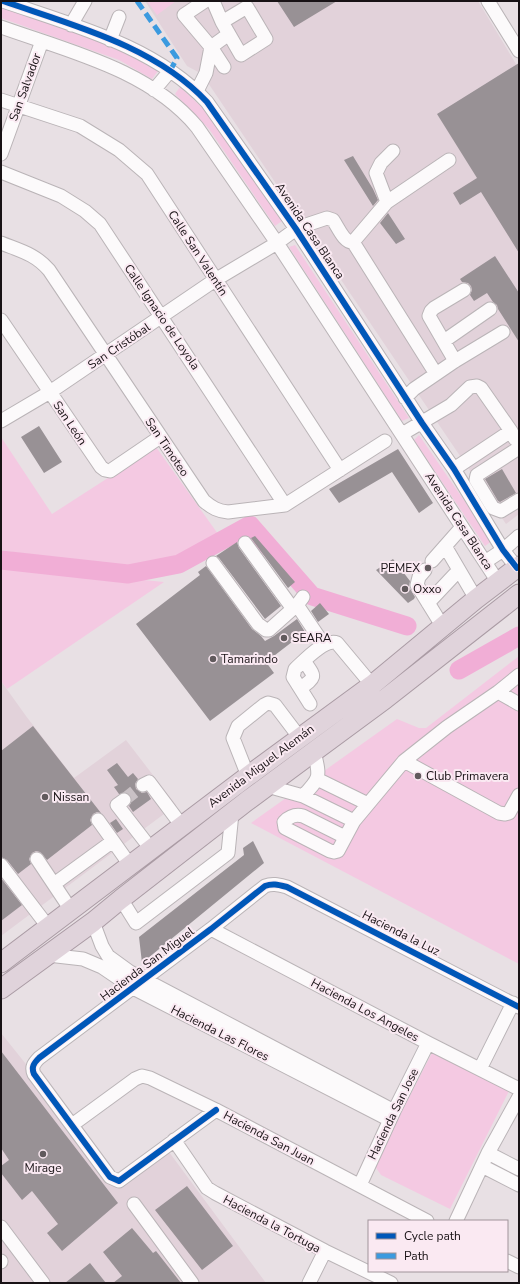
<svg xmlns="http://www.w3.org/2000/svg" width="520" height="1284" font-family="'Nunito Sans',sans-serif">
<style>
.built{fill:#e2d2da}
.green{fill:#f4c9e2}
.lines{fill:none;stroke-linecap:round;stroke-linejoin:round}
.river{stroke:#f1aed6;stroke-width:19}
.building{fill:#989195}
.minor-tunnel{stroke:#c9c1c5;stroke-width:13;stroke-dasharray:13 6;stroke-linecap:butt}
.minor-casing{stroke:#bab4b7;stroke-width:15}
.highway-casing{stroke:#aa9ba4;stroke-width:21}
.minor{stroke:#fcfafb;stroke-width:13}
.highway{stroke:#e0d3db;stroke-width:19}
.quiet{stroke:#3b9adf;stroke-width:5;stroke-dasharray:10 5;stroke-linecap:butt}
.cycleway-casing{stroke:#fae9f2;stroke-width:8}
.cycleway{stroke:#0057b8;stroke-width:6}
.poi-dot{fill:#615a5d;stroke:#fae9f2;stroke-width:1.5}
.labels{text-anchor:middle;stroke-width:4;stroke-linejoin:round;paint-order:stroke}
.street-label{font-size:12px;fill:#181215;stroke:#fae9f2}
.poi-label{font-size:12px;fill:#181215;stroke:#fae9f2;text-anchor:start}
</style>
<rect width="100%" height="100%" fill="#e8e0e4"/>
<path class="built" d="M145 1H478L519 69V514L506 524 202 74 187 66Z
M1 681 26 716 74 778 126 740 176 805 1 936Z
M1 1033 123 1185 169 1152 266 1283H1Z"/>
<path class="green" d="M147 1H176L157 15Z
M1 6 110 45 158 71 152 79 119 60 1 18Z
M180 87 209 114 282 221 275 226 209 129 175 94Z
M295 245 409 418 402 421 289 247Z
M419 435 492 541 485 546 414 440Z
M1 437 52 514 156 447 218 534 182 556 143 565 119 569 1 550Z
M1 566 164 582 7 689 1 681Z
M519 656V964L251 823 397 719 419 728H426Z
M433 1051 509 1091 450 1209 381 1175 374 1165Z"/>
<g class="lines">
<path class="river" d="M1 560 128 574 179 564 250 525 312 596 407 626
M459 670 519 636"/>
</g>
<path class="building" d="M277 1H337L294 27Z
M519 63V253L481 192 460 205 453 193 477 178 437 114Z
M353 156 373 189 378 200 373 206 344 160Z
M388 213 405 239 396 244 380 223Z
M495 256 519 293V342L498 309 497 305 493 302 487 293 474 301 470 295 472 290 471 286 468 283 462 282 460 279Z
M39 426 62 462 44 473 21 437Z
M398 449 433 503 419 513 392 472 339 503 329 489Z
M502 469 516 493 500 502 498 501 485 479Z
M255 536 295 582 288 588 251 538Z
M237 542 239 548 281 606 265 619 219 558 216 556Z
M393 559 410 581 409 587 415 597 414 599 408 603 376 570Z
M206 566 252 629 261 636 265 641 274 636 297 619 305 632 266 662 274 673 210 721 136 624 200 575 198 572Z
M320 603 329 614 318 622 311 611Z
M33 726 101 813 97 812 93 814 90 820 92 825 47 860 40 852 36 851 32 853 29 859 31 864 18 874 7 860 1 857V751Z
M117 763 128 777 133 773 138 779 135 784 136 789 142 793 147 792 151 799 133 812 129 806 131 803V796L127 793 119 794 114 787 118 785 107 770Z
M116 819 123 829 117 833 110 823Z
M253 841 264 863 142 963 139 937 244 855 243 848Z
M1 878 22 905 1 921Z
M1 1051 118 1203 62 1251 47 1233 58 1224 32 1191 22 1200 1 1173V1166L9 1160 1 1148Z
M187 1186 233 1246 202 1270 155 1210Z
M132 1228 153 1253 156 1251 181 1283H113L122 1276 103 1252Z
M90 1263 106 1283H65Z"/>
<g class="lines">
<path class="minor-tunnel" d="M124 800 143 785"/>
<g class="minor-casing">
<path id="minor" d="M3 1C72 25 155 46 207 102L296 229 422 423 454 469 503 550 517 568
M213 1 222 22
M488 1 519 51
M247 7 266 39 241 55 222 22Z
M71 25 85 1
M1 27C68 51 150 70 197 127L277 243 498 582
M110 40 119 17
M224 67 211 47 229 34
M154 90 170 71
M197 91 206 73 211 47 184 15 205 1
M1 100 80 126 119 150 147 174 340 470
M1 154 42 41
M1 172 61 196 85 211 100 224 285 505
M387 202 449 160
M353 242 436 374 414 389 405 398
M1 243C21 251 35 254 49 270L204 501C212 508 218 511 228 512L285 505 385 441
M1 320 101 467 105 470 110 471 160 437
M444 341 490 309
M455 361 429 316 431 311 434 308 464 290
M436 374 455 361 503 332
M1 421 50 392 215 280 277 243 296 229 306 225 327 218 333 220C338 227 344 243 353 242L387 202 376 173 381 163 393 151
M402 434 451 405 470 387 477 386 481 388 511 431
M519 448 477 475 476 480 493 508 501 511 519 500
M454 469 511 431 515 439
M245 543 293 609
M445 546 476 599
M432 561 462 527
M485 562 503 550 519 536
M213 563 258 624 266 630H269L297 605 303 597
M425 570 419 577 417 585 443 627
M428 603 459 570
M297 605 324 645
M301 688C317 676 315 677 304 661
M498 692 519 675
M310 704 293 677 295 669C304 661 325 638 337 643L372 685
M404 761 499 813 505 814 509 813 519 795
M248 776 233 738 238 726 264 705 268 703 275 705 300 738
M317 779 368 804
M143 785 149 782 182 826
M267 786 303 796 354 821
M303 796C321 777 320 777 314 751
M124 800 117 805 151 849
M98 820 113 841
M345 837 303 816C295 814 290 816 284 822L285 828 330 851 334 852 338 851 354 821 404 761 447 727 498 692 519 704
M37 859 71 910
M1 865 49 928
M54 884 113 841 130 865
M121 899 136 923 228 853 232 813
M93 922 102 946 108 956 130 972 394 1111
M211 929 428 1043 519 1089
M48 955 83 959 102 967 133 988 390 1120
M480 1069 513 1003
M216 1110 119 1181 110 1177 34 1074C31 1067 34 1063 39 1058L211 929 265 886C273 883 279 885 287 887L519 1007
M72 1125 135 1079 142 1076 150 1078 216 1110 427 1221
M174 1140 207 1188 215 1193 325 1251 391 1283
M488 1153 519 1169
M482 1166 519 1185
M360 1185 394 1111 428 1043
M134 1204 192 1283
M456 1221 488 1153 519 1097
M1 1227 43 1283
M1 1261V1262
M507 1261 519 1267
M309 1283 325 1251"/>
</g>
<g class="highway-casing">
<path id="highway" d="M1 963 248 776 372 685 476 599 519 566
M1 989 93 922 121 899 247 801 385 699 519 594"/>
</g>
<use href="#minor" class="minor"/>
<use href="#highway" class="highway"/>
<path class="quiet" d="M137 1 177 58 170 71"/>
<g class="cycleway-casing">
<path id="cycleway" d="M3 1C72 25 155 46 207 102L296 229 422 423 454 469 503 550 517 568
M216 1110 119 1181 110 1177 34 1074C31 1067 34 1063 39 1058L211 929 265 886C273 883 279 885 287 887L519 1007"/>
</g>
<use href="#cycleway" class="cycleway"/>
</g>
<g class="poi-dot">
<circle cx="428" cy="568" r="4"/>
<circle cx="405" cy="589" r="4"/>
<circle cx="284" cy="638" r="4"/>
<circle cx="213" cy="659" r="4"/>
<circle cx="418" cy="776" r="4"/>
<circle cx="45" cy="797" r="4"/>
<circle cx="43" cy="1154" r="4"/>
</g>
<g class="labels">
<g class="street-label">
<text transform="translate(25 87) rotate(-70)" y="4">San Salvador</text>
<text transform="translate(310 231) rotate(56)" y="4">Avenida Casa Blanca</text>
<text transform="translate(198 253) rotate(57)" y="4">Calle San Valentín</text>
<text transform="translate(162 317) rotate(56)" y="4">Calle Ignacio de Loyola</text>
<text transform="translate(119 346) rotate(-34)" y="4">San Cristóbal</text>
<text transform="translate(70 423) rotate(56)" y="4">San León</text>
<text transform="translate(167 447) rotate(56)" y="4">San Timoteo</text>
<text transform="translate(459 521) rotate(57)" y="4">Avenida Casa Blanca</text>
<text transform="translate(261 766) rotate(-37)" y="4">Avenida Miguel Alemán</text>
<text transform="translate(401 933) rotate(27)" y="4">Hacienda la Luz</text>
<text transform="translate(147 964) rotate(-37)" y="4">Hacienda San Miguel</text>
<text transform="translate(365 1010) rotate(28)" y="4">Hacienda Los Angeles</text>
<text transform="translate(220 1033) rotate(27)" y="4">Hacienda Las Flores</text>
<text transform="translate(393 1114) rotate(-64)" y="4">Hacienda San Jose</text>
<text transform="translate(269 1138) rotate(28)" y="4">Hacienda San Juan</text>
<text transform="translate(272 1224) rotate(28)" y="4">Hacienda la Tortuga</text>
</g>
<g class="poi-label">
<text x="420" y="572" text-anchor="end">PEMEX</text>
<text x="413" y="593">Oxxo</text>
<text x="292" y="642">SEARA</text>
<text x="221" y="663">Tamarindo</text>
<text x="426" y="780">Club Primavera</text>
<text x="53" y="801">Nissan</text>
<text x="43" y="1172" text-anchor="middle">Mirage</text>
</g>
</g>
<rect width="520" height="1284" fill="none" stroke="#181215" stroke-width="4"/>
<rect x="368" y="1220" width="140" height="52" fill="#fae9f2" stroke="#a0939a"/>
<rect x="376" y="1233" width="20" height="6" fill="#0057b8" stroke="#a0939a"/>
<text x="404" y="1240" font-size="12" fill="#181215">Cycle path</text>
<rect x="376" y="1253" width="20" height="6" fill="#3b9adf" stroke="#a0939a"/>
<text x="404" y="1260" font-size="12" fill="#181215">Path</text>
</svg>
